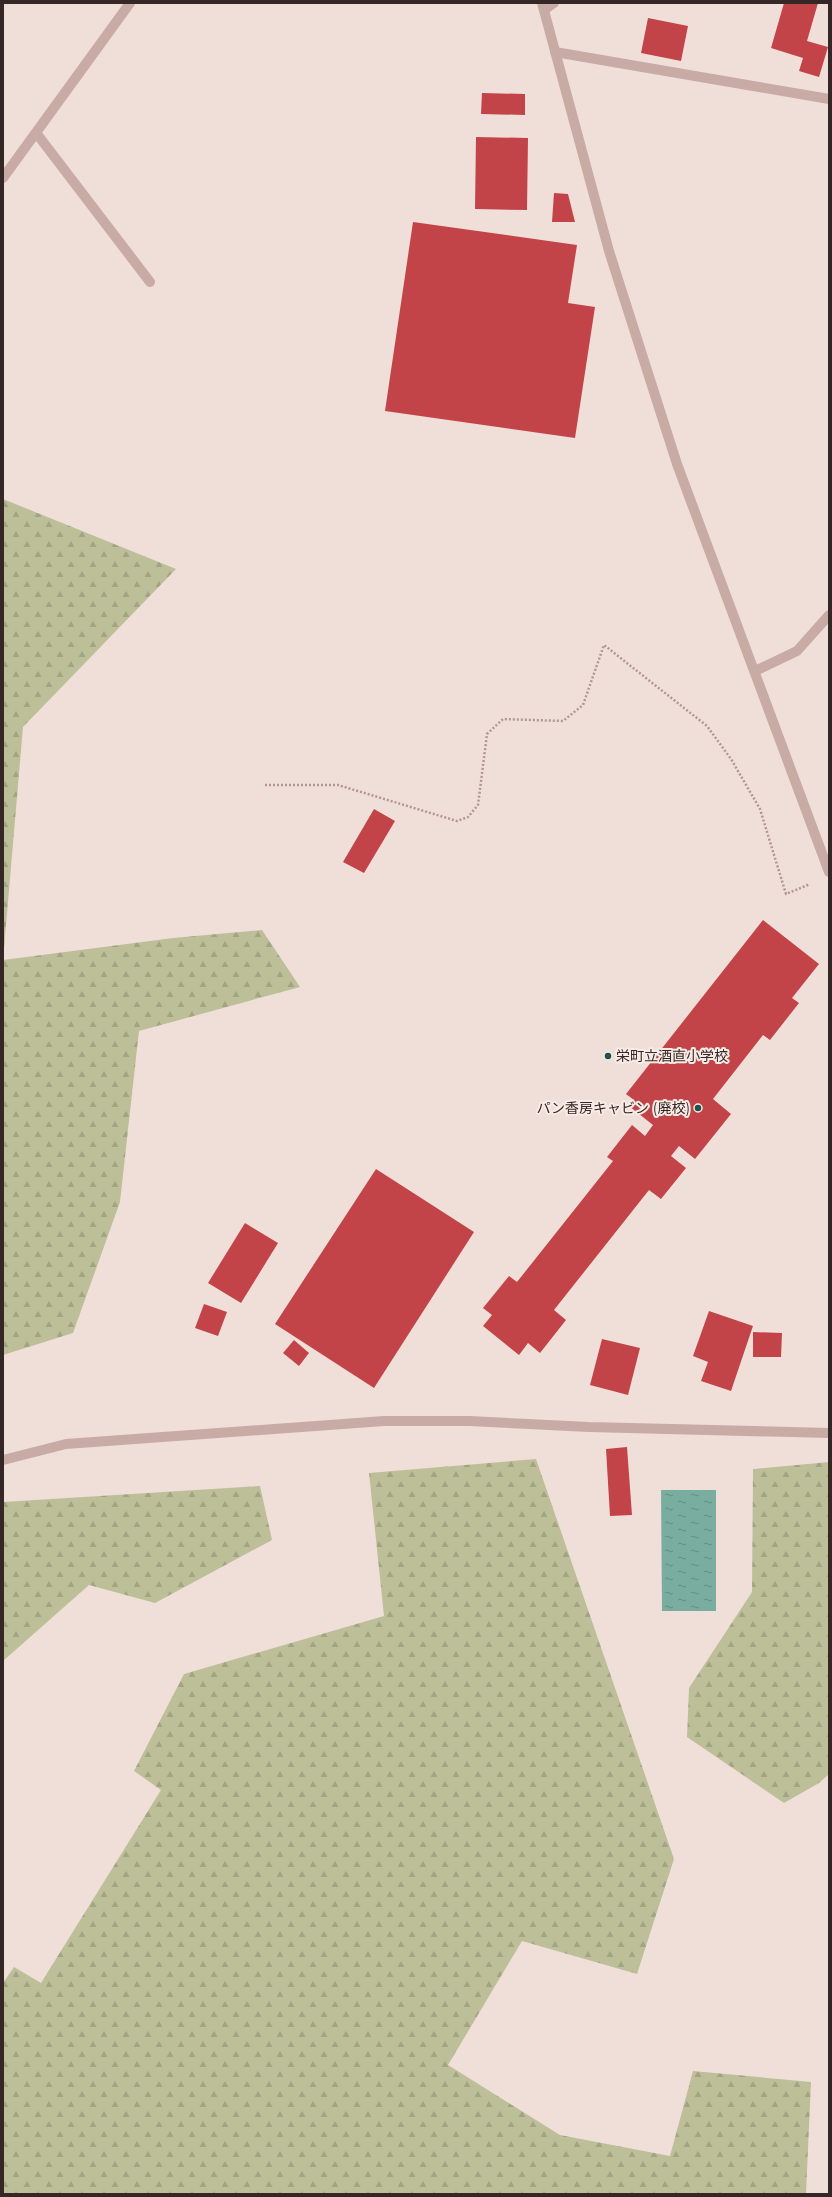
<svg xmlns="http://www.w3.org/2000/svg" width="832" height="2197" font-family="Montserrat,'Noto Sans JP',sans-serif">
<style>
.forest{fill:url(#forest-firs)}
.water{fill:url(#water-ripples)}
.building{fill:#c34448}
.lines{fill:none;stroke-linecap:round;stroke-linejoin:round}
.path{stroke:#b4958f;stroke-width:2.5;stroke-dasharray:2 2;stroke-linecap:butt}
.minor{stroke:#c8aba5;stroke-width:10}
.poi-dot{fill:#1d5449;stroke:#f8eae5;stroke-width:1.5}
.labels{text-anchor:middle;stroke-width:4;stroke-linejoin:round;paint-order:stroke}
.poi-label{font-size:14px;fill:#342726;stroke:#f8eae5;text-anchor:start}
</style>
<defs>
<pattern id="forest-firs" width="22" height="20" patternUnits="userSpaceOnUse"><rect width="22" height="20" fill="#bdbf99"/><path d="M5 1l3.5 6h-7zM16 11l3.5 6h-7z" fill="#a3a484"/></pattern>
<pattern id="water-ripples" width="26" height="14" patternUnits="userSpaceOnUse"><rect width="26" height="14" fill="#78ada0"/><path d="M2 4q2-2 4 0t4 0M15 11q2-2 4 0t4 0" fill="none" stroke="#638d82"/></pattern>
</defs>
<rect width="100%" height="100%" fill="#f0dfd9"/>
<g class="forest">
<polygon points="3,499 176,569 23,727 3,960 173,938 262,930 300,987 139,1031 120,1202 73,1333 3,1355"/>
<polygon points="536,1459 674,1859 637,1974 522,1941 448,2065 560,2135 670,2156 693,2071 811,2082 806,2194 3,2194 3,1983 14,1967 41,1983 161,1790 134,1771 184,1674 384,1616 369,1473"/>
<polygon points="829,1462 829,1774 819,1783 784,1803 687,1737 689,1688 752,1592 753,1469"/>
<polygon points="260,1486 272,1540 155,1603 89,1585 3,1661 3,1502"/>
</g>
<polygon class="water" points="661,1490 716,1490 716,1611 662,1611"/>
<g class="building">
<polygon points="784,3 818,3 807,41 828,47 819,77 799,71 803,58 771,48"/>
<polygon points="648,18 688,26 681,61 641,53"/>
<polygon points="482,93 525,94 525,115 481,114"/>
<polygon points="476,137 528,138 527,210 475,209"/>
<polygon points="554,193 568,194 575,222 552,222"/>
<polygon points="413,222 577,245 568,303 595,307 575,438 385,411"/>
<polygon points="374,809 395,821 364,873 343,862"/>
<polygon points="763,920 819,964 792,998 799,1003 770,1040 763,1035 713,1099 731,1114 695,1159 679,1146 671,1156 686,1168 661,1199 649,1190 554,1310 566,1320 540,1353 528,1343 519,1355 483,1326 492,1315 483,1308 509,1276 517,1282 613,1161 607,1157 632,1125 645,1136 653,1125 629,1106 634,1100 626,1094"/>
<polygon points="376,1169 474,1232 374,1388 275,1324"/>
<polygon points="245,1223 278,1243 241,1303 208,1283"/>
<polygon points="204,1304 227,1312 218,1336 195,1328"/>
<polygon points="709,1311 753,1326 731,1391 701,1381 708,1362 693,1356"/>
<polygon points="753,1332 782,1333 781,1357 753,1357"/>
<polygon points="602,1339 640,1348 628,1395 590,1385"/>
<polygon points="294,1340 309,1353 299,1366 283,1353"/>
<polygon points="627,1447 632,1515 610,1516 606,1449"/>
</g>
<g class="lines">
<polyline class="path" points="265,785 338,785 457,821 468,817 478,805 487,734 503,719 563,721 583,705 604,645 707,726 731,759 760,809 786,894 810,884"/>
<g class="minor">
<polyline points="542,3 609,251 677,464 829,872"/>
<polyline points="544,10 554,3"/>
<polyline points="555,52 829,99"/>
<polyline points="37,134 150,282"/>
<polyline points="3,178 130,3"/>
<polyline points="755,671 797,651 829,615"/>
<polyline points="3,1460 66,1444 384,1421 469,1421 589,1427 829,1433"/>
</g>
</g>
<g class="poi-dot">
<circle cx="608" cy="1056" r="4"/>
<circle cx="698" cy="1108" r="4"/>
</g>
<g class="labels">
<g class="poi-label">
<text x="616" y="1061">栄町立酒直小学校</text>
<text x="690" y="1113" text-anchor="end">パン香房キャビン (廃校)</text>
</g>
</g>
<rect width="832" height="2197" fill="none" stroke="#342726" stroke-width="8"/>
</svg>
